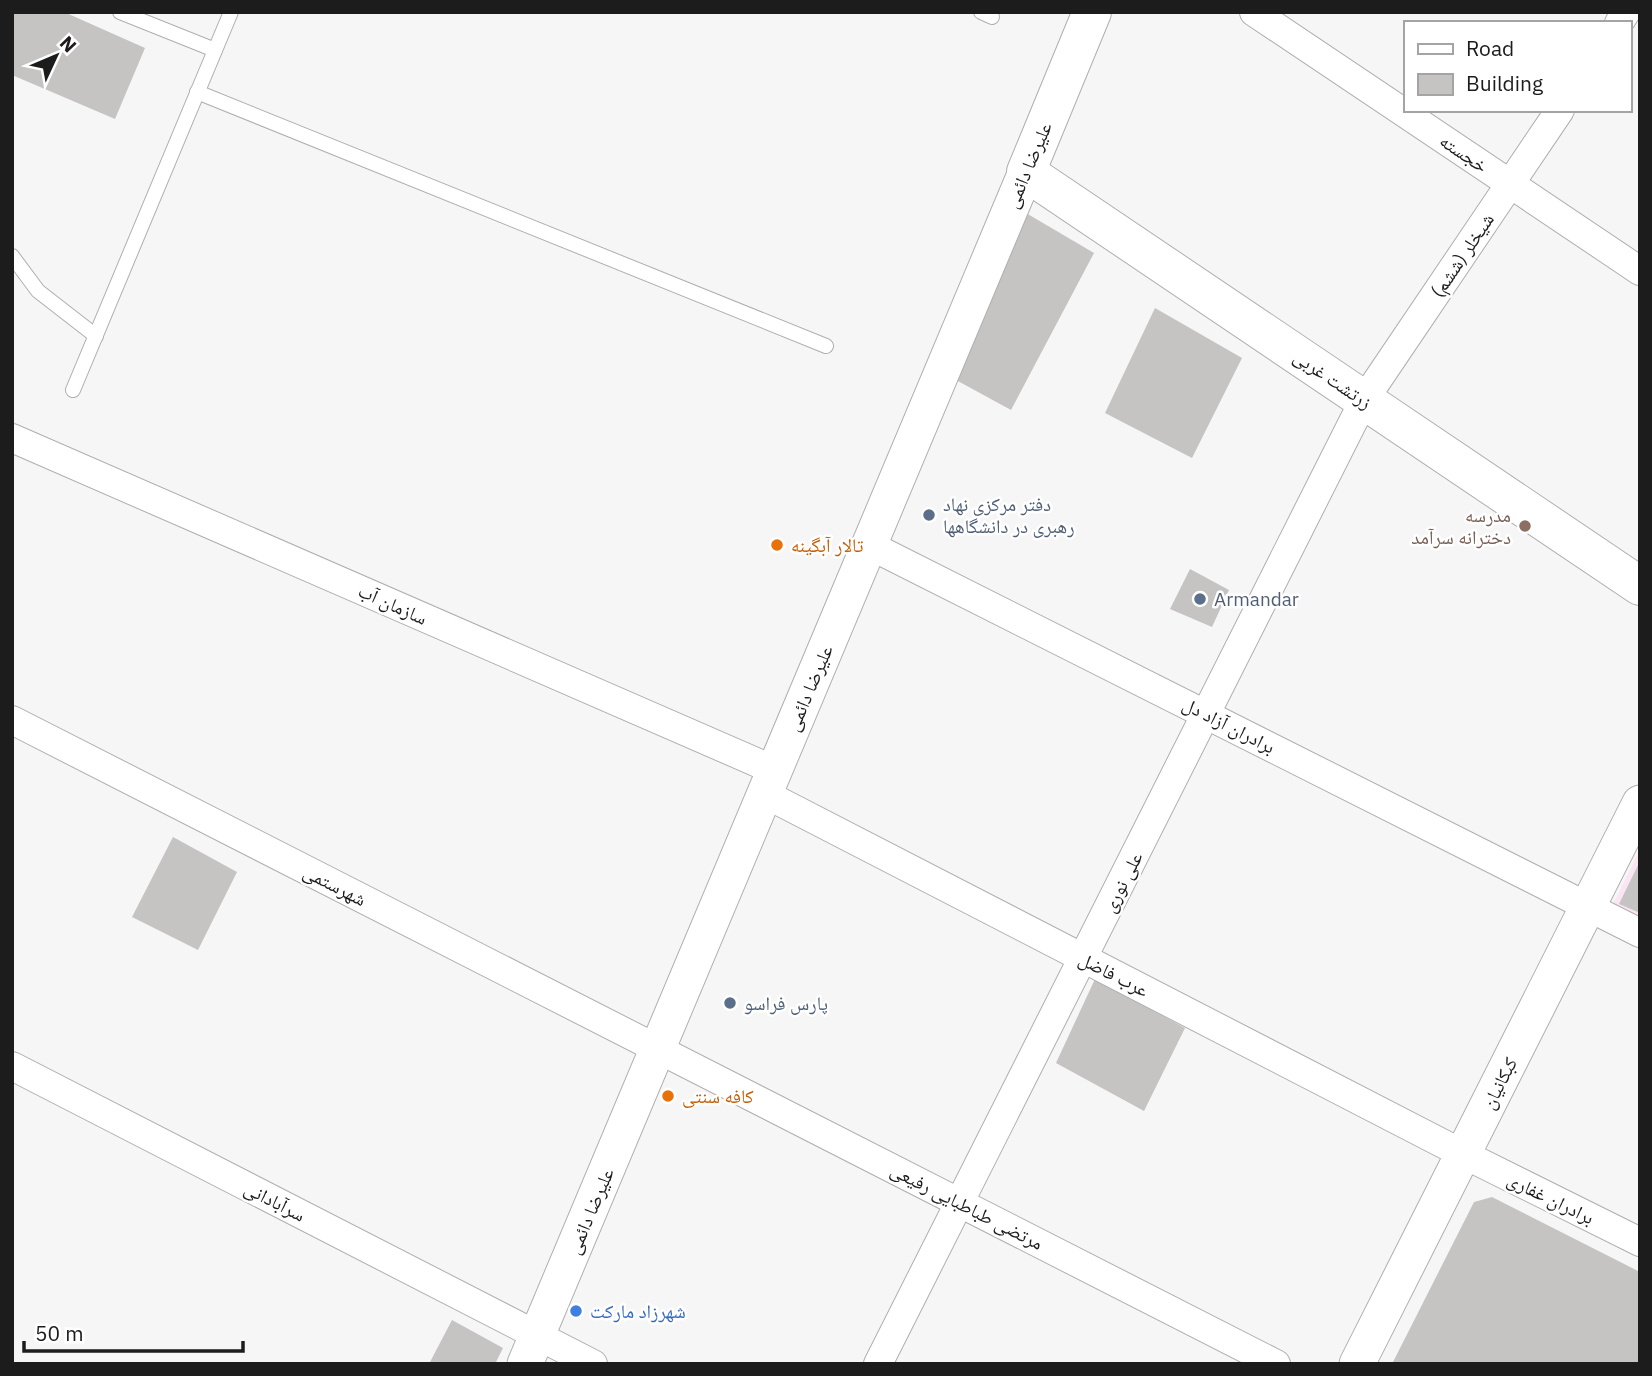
<svg xmlns="http://www.w3.org/2000/svg" width="1652" height="1376" font-family="'IBM Plex Sans','Noto Naskh Arabic',sans-serif">
<style>
.medical{fill:#fbe5f2}
.building{fill:#c5c4c3}
.lines{fill:none;stroke-linecap:round;stroke-linejoin:round}
.service-casing{stroke:#afafb0;stroke-width:16}
.minor-casing{stroke:#afafb0;stroke-width:30}
.tertiary-casing{stroke:#afafb0;stroke-width:37}
.secondary-casing{stroke:#afafb0;stroke-width:40}
.service{stroke:#fff;stroke-width:14}
.minor{stroke:#fff;stroke-width:28}
.tertiary{stroke:#fff;stroke-width:35}
.secondary{stroke:#fff;stroke-width:38}
.service-dot{fill:#5c6f8a;stroke:#fff;stroke-width:2.5}
.education-dot{fill:#8d6e63;stroke:#fff;stroke-width:2.5}
.food-dot{fill:#e8710a;stroke:#fff;stroke-width:2.5}
.shop-dot{fill:#3f7fe0;stroke:#fff;stroke-width:2.5}
.labels{text-anchor:middle;stroke-width:5;stroke-linejoin:round;paint-order:stroke}
.street-label{font-size:19px;fill:#1c1c1c;stroke:#fff}
.service-label{font-size:19px;fill:#4e5e75;stroke:#fff;text-anchor:start}
.education-label{font-size:19px;fill:#785e54;stroke:#fff;text-anchor:end}
.food-label{font-size:19px;fill:#c56008;stroke:#fff;text-anchor:start}
.shop-label{font-size:19px;fill:#366cbe;stroke:#fff;text-anchor:start}
</style>
<rect width="100%" height="100%" fill="#f6f6f7"/>
<polygon class="medical" points="1640,850 1640,917 1613,904"/>
<g class="building">
<polygon points="12,12 64,12 145,48 115,119 12,75"/>
<polygon points="1026,213 1094,253 1011,410 956,380"/>
<polygon points="1155,308 1242,358 1192,458 1105,413"/>
<polygon points="1190,569 1229,590 1212,627 1170,609"/>
<polygon points="173,837 237,872 198,950 132,917"/>
<polygon points="1640,861 1640,913 1619,904"/>
<polygon points="1095,979 1185,1028 1144,1111 1056,1063"/>
<polygon points="1492,1197 1640,1272 1640,1364 1392,1364 1474,1202"/>
<polygon points="452,1320 503,1348 495,1364 429,1364"/>
</g>
<g class="lines">
<defs>
<g id="service">
<polyline points="120,12 215,50"/>
<polyline points="981,12 992,17"/>
<polyline points="197,92 826,346"/>
<polyline points="12,256 38,291 96,336"/>
<polyline points="73,390 231,12"/>
</g>
<g id="minor">
<polyline points="1254,12 1640,271"/>
<polyline points="1619,23 1626,12"/>
<polyline points="12,438 774,770"/>
<polyline points="869,545 1640,933"/>
<polyline points="12,720 1276,1364"/>
<polyline points="765,794 1463,1154 1640,1242"/>
<polyline points="12,1066 593,1364"/>
<polyline points="878,1364 1364,400 1560,110"/>
</g>
<g id="tertiary">
<polyline points="525,1364 1026,172"/>
<polyline points="1357,1364 1640,803"/>
</g>
<polyline id="secondary" points="1092,12 1026,172 1640,586"/>
</defs>
<use href="#service" class="service-casing"/>
<use href="#minor" class="minor-casing"/>
<use href="#tertiary" class="tertiary-casing"/>
<use href="#secondary" class="secondary-casing"/>
<use href="#service" class="service"/>
<use href="#minor" class="minor"/>
<use href="#tertiary" class="tertiary"/>
<use href="#secondary" class="secondary"/>
</g>
<g class="service-dot">
<circle cx="929" cy="515" r="7"/>
<circle cx="1200" cy="599" r="7"/>
<circle cx="730" cy="1003" r="7"/>
</g>
<circle class="education-dot" cx="1525" cy="526" r="7"/>
<g class="food-dot">
<circle cx="777" cy="545" r="7"/>
<circle cx="668" cy="1096" r="7"/>
</g>
<circle class="shop-dot" cx="576" cy="1311" r="7"/>
<g class="labels">
<g class="street-label">
<text transform="translate(1464 153) rotate(34)" y="7">خجسته</text>
<text transform="translate(1028 165) rotate(-67)" y="7">علیرضا دائمی</text>
<text transform="translate(1462 255) rotate(-56)" y="7">شیخلر (ششم)</text>
<text transform="translate(1333 379) rotate(34)" y="7">زرتشت غربی</text>
<text transform="translate(393 604) rotate(24)" y="7">سازمان آب</text>
<text transform="translate(809 688) rotate(-67)" y="7">علیرضا دائمی</text>
<text transform="translate(1229 725) rotate(27)" y="7">برادران آزاد دل</text>
<text transform="translate(1122 882) rotate(-63)" y="7">علی نوری</text>
<text transform="translate(335 885) rotate(27)" y="7">شهرستمی</text>
<text transform="translate(1114 974) rotate(27)" y="7">عرب فاضل</text>
<text transform="translate(1499 1083) rotate(-63)" y="7">کبکانیان</text>
<text transform="translate(1551 1198) rotate(26)" y="7">برادران غفاری</text>
<text transform="translate(275 1201) rotate(27)" y="7">سرآبادانی</text>
<text transform="translate(967 1206) rotate(27)" y="7">مرتضی طباطبایی رفیعی</text>
<text transform="translate(590 1211) rotate(-67)" y="7">علیرضا دائمی</text>
</g>
<g class="service-label">
<text x="943" y="511">دفتر مرکزی نهاد<tspan x="943" dy="22">رهبری در دانشگاهها</tspan></text>
<text x="1214" y="606">Armandar</text>
<text x="744" y="1010">پارس فراسو</text>
</g>
<g class="education-label">
<text x="1511" y="522">مدرسه<tspan x="1511" dy="22">دخترانه سرآمد</tspan></text>
</g>
<g class="food-label">
<text x="791" y="552">تالار آبگینه</text>
<text x="682" y="1103">کافه سنتی</text>
</g>
<g class="shop-label">
<text x="590" y="1318">شهرزاد مارکت</text>
</g>
</g>
<rect width="1652" height="1376" fill="none" stroke="#1c1c1c" stroke-width="28"/>
<rect x="1404" y="21" width="228" height="91" fill="#ffffff" stroke="#a4a4a4" stroke-width="2"/>
<rect x="1418" y="44" width="35" height="10" fill="#ffffff" stroke="#a4a4a4" stroke-width="2"/>
<text x="1466" y="56" font-size="21" fill="#1c1c1c">Road</text>
<rect x="1418" y="74" width="35" height="21" fill="#c5c4c3" stroke="#a4a4a4" stroke-width="2"/>
<text x="1466" y="91" font-size="21" fill="#1c1c1c">Building</text>
<g transform="translate(56 56) rotate(46)" stroke="#ffffff" stroke-width="5" paint-order="stroke">
<path d="M0-5L12 26L0 18L-12 26Z" fill="#1c1c1c"/>
<text y="-10" font-size="19" font-weight="bold" text-anchor="middle" fill="#1c1c1c">N</text>
</g>
<path d="M24 1341v10h219v-10" fill="none" stroke="#1c1c1c" stroke-width="3.5"/>
<text x="35" y="1341" font-size="21" fill="#1c1c1c" stroke="#ffffff" stroke-width="5" paint-order="stroke">50 m</text>
</svg>
